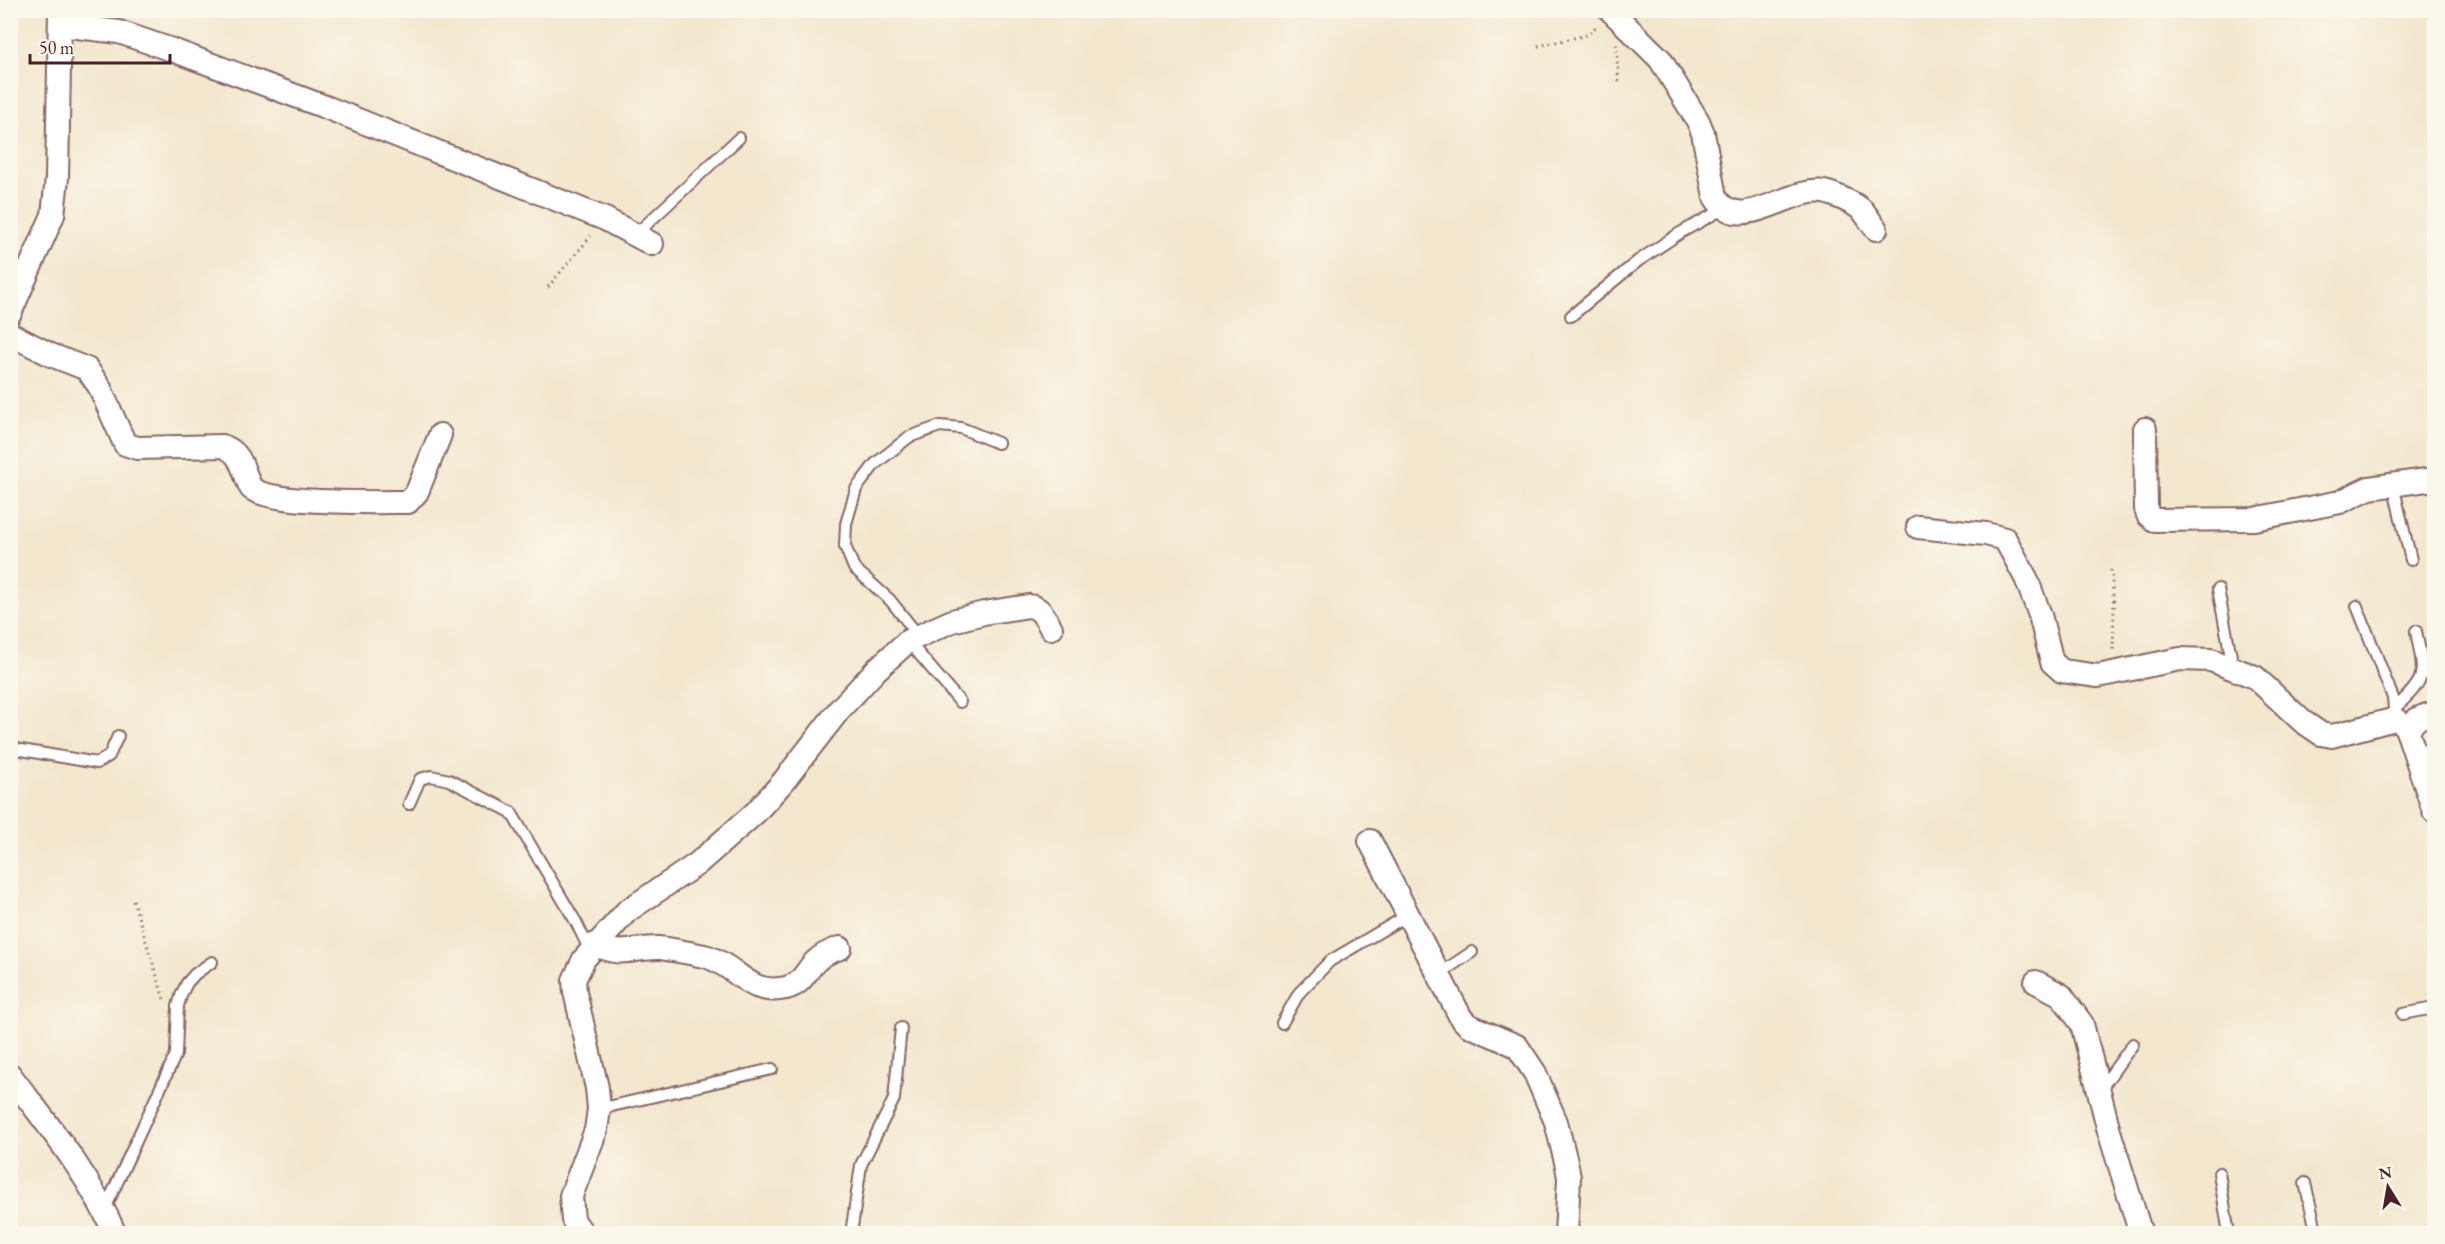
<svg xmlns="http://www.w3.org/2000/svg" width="2445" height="1244" font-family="'EB Garamond',serif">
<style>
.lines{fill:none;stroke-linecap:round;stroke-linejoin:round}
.service-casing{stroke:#856564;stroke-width:14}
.minor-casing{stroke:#856564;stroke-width:26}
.path{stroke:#856564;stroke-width:3;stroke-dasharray:1.5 4.5;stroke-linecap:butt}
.service{stroke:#fff;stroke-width:10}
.minor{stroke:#fff;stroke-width:22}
</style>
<rect width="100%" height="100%" fill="#fbf7ec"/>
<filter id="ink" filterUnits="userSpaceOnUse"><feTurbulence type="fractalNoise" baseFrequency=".0167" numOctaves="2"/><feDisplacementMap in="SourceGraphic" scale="12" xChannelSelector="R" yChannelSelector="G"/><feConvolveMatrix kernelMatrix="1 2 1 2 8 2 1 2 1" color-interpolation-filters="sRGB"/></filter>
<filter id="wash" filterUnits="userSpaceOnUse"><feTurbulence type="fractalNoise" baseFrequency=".008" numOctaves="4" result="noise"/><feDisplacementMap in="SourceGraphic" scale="24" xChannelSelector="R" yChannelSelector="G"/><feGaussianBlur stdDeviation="1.35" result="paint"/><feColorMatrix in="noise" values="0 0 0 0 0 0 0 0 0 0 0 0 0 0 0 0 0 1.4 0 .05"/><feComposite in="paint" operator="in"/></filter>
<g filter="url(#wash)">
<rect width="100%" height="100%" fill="#f3e7ce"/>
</g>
<g filter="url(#ink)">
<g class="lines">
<defs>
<g id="service">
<polyline points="635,235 739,138"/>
<polyline points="1571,316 1638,261 1680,233 1725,208"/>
<polyline points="2393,485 2411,560"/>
<polyline points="2218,589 2233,667"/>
<polyline points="2357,606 2393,698 2395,719"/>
<polyline points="918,635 890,600 854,568 845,546 846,524 856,489 875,464 909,437 940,426 961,428 998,443"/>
<polyline points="908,641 960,702"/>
<path d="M2395,708C2429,677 2424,674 2416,631"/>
<polyline points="10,748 97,763 109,756 118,736"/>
<polyline points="409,804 420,779 431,776 449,780 511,812 576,922 590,951"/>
<polyline points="1439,974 1472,952"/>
<polyline points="2403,1014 2434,1008"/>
<polyline points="1282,1023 1299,993 1330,961 1408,915"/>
<polyline points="2100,1090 2133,1044"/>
<polyline points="599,1109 772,1069"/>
<polyline points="2219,1173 2229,1234"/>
<polyline points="2305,1183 2317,1234"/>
<polyline points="105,1209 176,1054 178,1006 182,993 187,983 195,974 212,962"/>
<polyline points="851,1234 861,1165 894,1099 901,1028"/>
</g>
<g id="minor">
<path d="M1610,10L1660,59L1698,121L1703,133L1715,197C1739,237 1789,186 1824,192C1834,194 1854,203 1862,210C1867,215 1871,223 1876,229"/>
<polyline points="60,25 119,32 172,50 328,108 605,219 652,244"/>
<polyline points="10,313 53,215 57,178 60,11"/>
<path d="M10,334L51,355L87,369L99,386L125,444L137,448L222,446C243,453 242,470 251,488C271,505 378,502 408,502L417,492L440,435"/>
<polyline points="2145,429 2146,509 2148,515 2154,520 2254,519 2340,502 2369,488 2434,479"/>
<polyline points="1918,527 1986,534 2005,539 2026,578 2040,615 2052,662 2062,671 2098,676 2180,659 2211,660 2255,677 2302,721 2321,734 2332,736 2395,719 2404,724 2408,733"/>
<path d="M2434,713C2420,717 2413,718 2408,733L2434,811"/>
<polyline points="1370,841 1461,1018 1468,1025 1517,1046 1535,1073 1556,1122 1567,1166 1569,1178 1566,1234"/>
<path d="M595,944C620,958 632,948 658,948C665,948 700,955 708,957C740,968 748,996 786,988C803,984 805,971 816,961C823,954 831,951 840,948"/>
<polyline points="2036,982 2061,995 2082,1024 2109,1131 2141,1234"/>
<path d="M10,1075C48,1125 90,1176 115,1234"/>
<path d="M583,1234L573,1220L571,1196L596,1130L599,1109L597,1088L575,992L574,980L584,959L627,911L697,864L755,813L783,782L839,710L877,669L908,641L952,621L984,613L1029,606C1041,607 1045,618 1051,628"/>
</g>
</defs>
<use href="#service" class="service-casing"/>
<use href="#minor" class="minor-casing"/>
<g class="path">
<polyline points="1616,44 1619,84"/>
<polyline points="1538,46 1587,35 1597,26"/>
<polyline points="548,287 591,236"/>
<polyline points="2111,570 2114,606 2113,652"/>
<polyline points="133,900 164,999"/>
</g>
<use href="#service" class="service"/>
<use href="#minor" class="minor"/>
</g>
</g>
<rect width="2445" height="1244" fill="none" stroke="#fbf7ec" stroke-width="36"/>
<g transform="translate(2388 1187) rotate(349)" stroke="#fbf7ec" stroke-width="4.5" paint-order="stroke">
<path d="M0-4.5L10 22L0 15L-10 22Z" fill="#4a1f2b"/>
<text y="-9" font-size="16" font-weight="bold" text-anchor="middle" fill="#4a1f2b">N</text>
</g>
<path d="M30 54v9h140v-9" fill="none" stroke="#4a1f2b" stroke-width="3"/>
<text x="39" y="54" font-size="18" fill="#4a1f2b" stroke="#fbf7ec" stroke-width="4.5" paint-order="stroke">50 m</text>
</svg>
